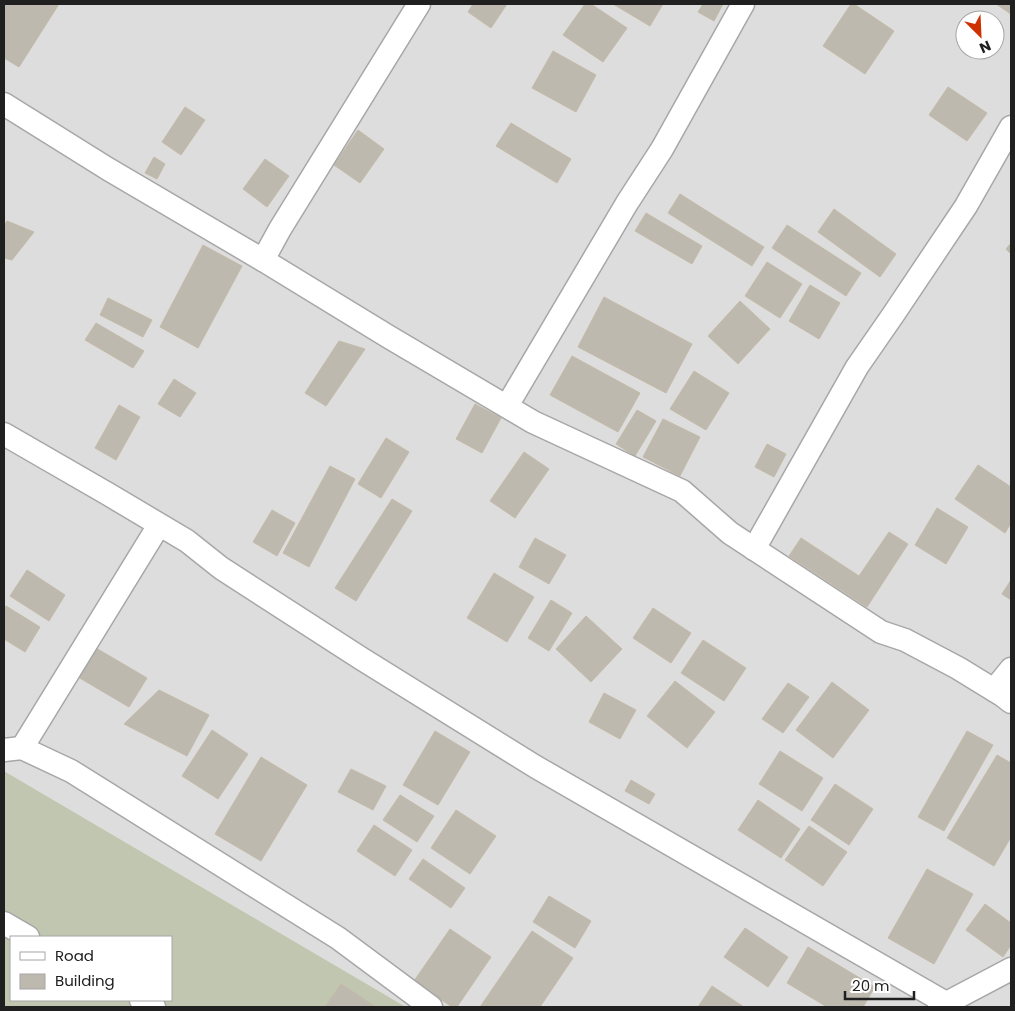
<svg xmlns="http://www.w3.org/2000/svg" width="1015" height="1011" font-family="Poppins,sans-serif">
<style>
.residential{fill:#dedddd;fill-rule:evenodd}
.construction{fill:#c1c6b0;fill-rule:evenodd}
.building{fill:#beb9ae;stroke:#c4baa7}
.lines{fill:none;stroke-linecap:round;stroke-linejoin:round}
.street-casing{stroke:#a7a7a7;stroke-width:25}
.street{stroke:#fff;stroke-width:22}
</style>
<rect width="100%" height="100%" fill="#f1f0e5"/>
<path class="residential" d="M4,4H1011V1007H406L4,771ZM965,20H995V50H965Z"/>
<path class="construction" d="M4,771L406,1007H4ZM11,937H171V1000H11Z"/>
<g class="building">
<polygon points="4,4 59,4 19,67 4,58"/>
<polygon points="473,4 507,4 491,28 468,12"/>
<polygon points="585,4 591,4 627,28 603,62 563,35"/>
<polygon points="613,4 663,4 650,26"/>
<polygon points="703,4 723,4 714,21 698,12"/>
<polygon points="851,4 854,4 894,31 865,74 823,46"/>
<polygon points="996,4 1011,4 1011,14"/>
<polygon points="553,51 596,75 576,112 532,88"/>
<polygon points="948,87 987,113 967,141 929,115"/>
<polygon points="185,107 205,120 181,155 162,142"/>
<polygon points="511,123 571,159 557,183 496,146"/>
<polygon points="358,130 384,149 360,183 334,165"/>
<polygon points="154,157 165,164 157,179 145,173"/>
<polygon points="265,159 289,176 267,207 243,189"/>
<polygon points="680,194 764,247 752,266 668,213"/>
<polygon points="834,209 896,254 880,277 818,232"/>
<polygon points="646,213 702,246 692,264 635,231"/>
<polygon points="7,221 34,232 12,260 4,258 4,226"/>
<polygon points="787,225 861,273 846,296 772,248"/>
<polygon points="1011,243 1011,254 1006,249"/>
<polygon points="203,245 242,266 198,348 160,327"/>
<polygon points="767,262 802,284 780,318 745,296"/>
<polygon points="810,285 840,303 819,339 789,321"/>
<polygon points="604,297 692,344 666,393 578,347"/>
<polygon points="108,298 152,320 143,337 100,315"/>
<polygon points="740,301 770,329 738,364 708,336"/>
<polygon points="96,323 144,351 133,368 85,340"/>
<polygon points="339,341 365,349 326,406 305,393"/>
<polygon points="572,356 640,393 618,432 550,395"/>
<polygon points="694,371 729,393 706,430 670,409"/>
<polygon points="174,379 196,393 180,417 158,404"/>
<polygon points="475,404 501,418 482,453 456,439"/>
<polygon points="119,405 140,417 116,460 95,448"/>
<polygon points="637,410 656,421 635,456 616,444"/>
<polygon points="663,419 700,437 680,476 643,457"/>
<polygon points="386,438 409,452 381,498 358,484"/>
<polygon points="767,444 786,454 774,477 755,467"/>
<polygon points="524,452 549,469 515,518 490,501"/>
<polygon points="978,465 1011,487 1011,523 1005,533 955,499"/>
<polygon points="330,466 355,479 309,567 283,553"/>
<polygon points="392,499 412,511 356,601 335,588"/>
<polygon points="937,508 968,527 946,564 915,545"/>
<polygon points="272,510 295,523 277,556 253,542"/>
<polygon points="889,532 908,544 867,607 789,556 801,538 859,576"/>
<polygon points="535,538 566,555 549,584 519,567"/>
<polygon points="27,570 65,595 49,621 10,596"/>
<polygon points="494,573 534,597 507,642 467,618"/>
<polygon points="1011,580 1011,600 1002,594"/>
<polygon points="551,600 572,613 549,651 528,638"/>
<polygon points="6,606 40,627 25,652 4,639 4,609"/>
<polygon points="653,608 691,633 671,663 633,638"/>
<polygon points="586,616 622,649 591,682 556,649"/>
<polygon points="703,640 746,668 724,701 681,673"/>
<polygon points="96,648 147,678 129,707 78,677"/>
<polygon points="675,681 715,712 687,748 647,716"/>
<polygon points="832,682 869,710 833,758 796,730"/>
<polygon points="788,683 809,697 783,733 762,719"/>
<polygon points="159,690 209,715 187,756 124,724"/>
<polygon points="604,693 636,710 620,739 589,722"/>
<polygon points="212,730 248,754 218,799 182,776"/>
<polygon points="435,731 470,752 438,805 403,785"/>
<polygon points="967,731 993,745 944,831 918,817"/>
<polygon points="780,751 823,778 802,811 759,784"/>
<polygon points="997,755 1011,763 1011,837 994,866 947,838"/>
<polygon points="261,757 307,785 261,861 215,834"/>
<polygon points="351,769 386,786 373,810 338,792"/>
<polygon points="631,780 655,794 649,804 625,791"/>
<polygon points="835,784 873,809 849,845 811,820"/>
<polygon points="400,795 434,816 417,842 383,820"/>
<polygon points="758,800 800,829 781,858 738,830"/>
<polygon points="456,810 496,836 470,874 431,848"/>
<polygon points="374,825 412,850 395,876 357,851"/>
<polygon points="809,826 847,852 823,886 785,860"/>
<polygon points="423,859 465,888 451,908 409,879"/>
<polygon points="927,869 973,894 934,964 888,938"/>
<polygon points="549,896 591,921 575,948 533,922"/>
<polygon points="985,904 1011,923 1011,945 1003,957 966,930"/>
<polygon points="745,928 788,957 768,987 724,957"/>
<polygon points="450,929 491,957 457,1007 452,1007 414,981"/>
<polygon points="532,931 573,958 540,1007 480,1007"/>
<polygon points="808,947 875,987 863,1007 827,1007 787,983"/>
<polygon points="341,984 376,1007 325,1007"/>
<polygon points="712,986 744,1007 698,1007"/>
</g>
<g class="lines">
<defs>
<g id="street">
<polyline points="4,104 108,169 263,260 389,337 533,422 682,491 730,533 881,632 905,640 958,668 1002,695 1011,702"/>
<polyline points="263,260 280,229 419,4"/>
<polyline points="507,406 627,203 662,149 743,4"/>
<polyline points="4,434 108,494 187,541 221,568 362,659 536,767 946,1003"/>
<polyline points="754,549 857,367 893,315 966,206 1011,127"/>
<polyline points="994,690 1011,669"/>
<polyline points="22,748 159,525"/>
<polyline points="4,750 22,748 71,771 338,938 431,1007"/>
<polyline points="4,923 28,937"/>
<polyline points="141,1000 154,1007"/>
<polyline points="939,1007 1011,969"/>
</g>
</defs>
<use href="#street" class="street-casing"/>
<use href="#street" class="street"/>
</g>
<rect width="1015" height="1011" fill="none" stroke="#202020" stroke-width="10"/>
<rect x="10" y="936" width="162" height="65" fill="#ffffff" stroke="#a6a6a6"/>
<rect x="20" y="952" width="25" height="8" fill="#ffffff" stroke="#a6a6a6"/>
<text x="55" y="961" font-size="15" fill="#202020">Road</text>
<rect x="20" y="974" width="25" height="15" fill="#beb9ae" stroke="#a6a6a6"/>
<text x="55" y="986" font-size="15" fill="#202020">Building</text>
<g transform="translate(980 35) rotate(156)"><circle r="24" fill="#ffffff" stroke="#a6a6a6"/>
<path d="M0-4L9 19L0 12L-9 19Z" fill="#cf3000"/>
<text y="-8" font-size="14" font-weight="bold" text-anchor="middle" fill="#202020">N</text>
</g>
<path d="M845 991v8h69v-8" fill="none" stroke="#202020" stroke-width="2.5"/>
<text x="852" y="991" font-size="15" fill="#202020" stroke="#ffffff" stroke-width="4" paint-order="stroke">20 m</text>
</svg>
